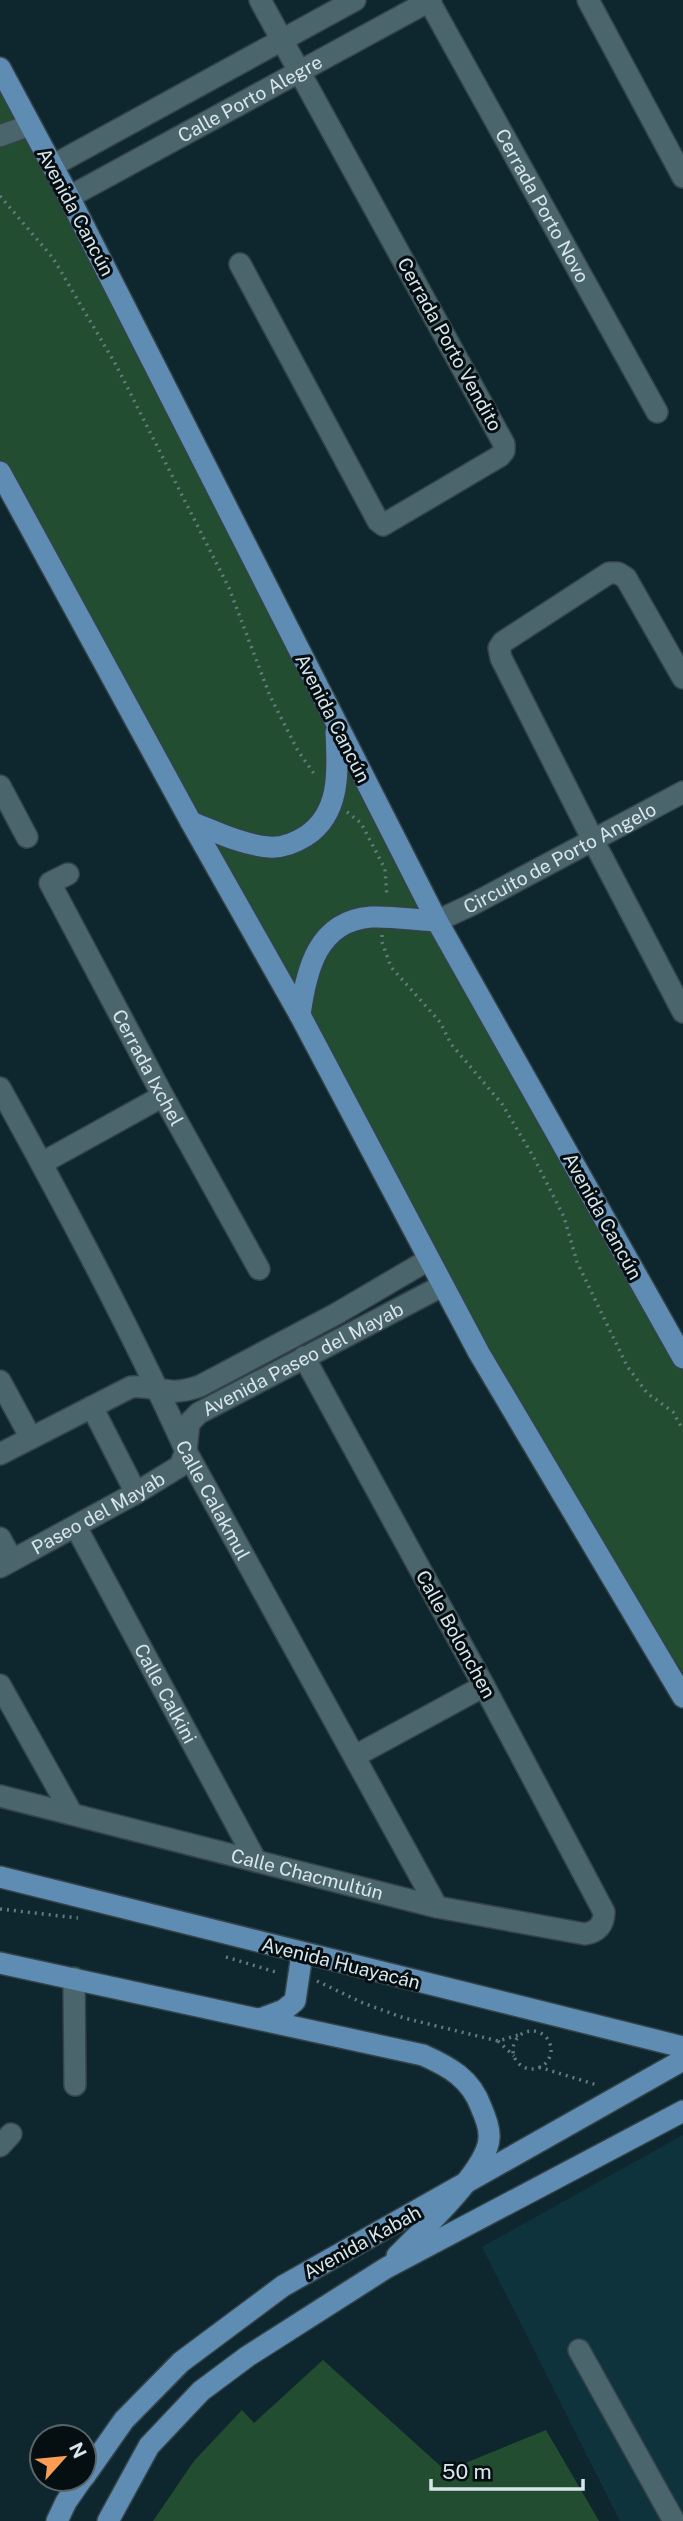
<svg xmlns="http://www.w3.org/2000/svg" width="683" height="2521" font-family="'Public Sans',sans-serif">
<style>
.built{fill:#0f333d}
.green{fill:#224d31}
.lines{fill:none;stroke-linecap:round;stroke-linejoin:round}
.minor-casing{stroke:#344349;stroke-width:24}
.major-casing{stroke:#344349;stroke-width:24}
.path{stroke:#65797f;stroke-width:3.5;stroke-dasharray:2 5;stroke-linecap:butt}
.minor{stroke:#4b656c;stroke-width:21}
.major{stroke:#5f8cb2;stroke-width:21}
.labels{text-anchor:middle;stroke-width:6;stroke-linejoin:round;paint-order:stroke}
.street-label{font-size:19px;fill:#d8e6eb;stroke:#050e11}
</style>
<rect width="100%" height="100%" fill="#0e272e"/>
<polygon class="built" points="683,2135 683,2521 620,2521 482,2247"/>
<g class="green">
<polygon points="0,79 459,959 683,1362 683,1673 479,1353 0,472"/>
<polygon points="323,2360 446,2471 546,2430 599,2521 153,2521 194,2461 242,2410 254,2423"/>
</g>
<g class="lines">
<defs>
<g id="minor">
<polyline points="588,0 683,177"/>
<path id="s1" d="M429,1L657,412"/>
<polyline points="0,136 30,125"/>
<polyline points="52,166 355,0"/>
<path id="s2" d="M69,197L431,0"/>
<polyline points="240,264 378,521 383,525 500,456 504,451 504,444 260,0"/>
<polyline points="683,678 626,578 618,573 609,573 503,642 499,648 501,658 593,840 683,1012"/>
<polyline points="0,786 27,837"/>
<path id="s3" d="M68,874L50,883L163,1096L259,1269"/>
<path id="s4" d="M437,921L473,904L683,792"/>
<path id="s5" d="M0,1088C66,1207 130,1327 186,1451L437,1907"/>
<polyline points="42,1163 163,1096"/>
<polyline points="0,1381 31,1438"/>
<polyline points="92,1407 136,1493"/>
<path d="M0,1454L131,1387C161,1385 166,1398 200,1386L336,1314L428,1260"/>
<path id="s6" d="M76,1527L256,1861"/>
<polyline points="0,1538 12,1560"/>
<path id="s7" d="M0,1567L136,1493L180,1466L186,1451L189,1423L199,1413L442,1286"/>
<polyline points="0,1685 71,1812"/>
<polyline points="355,1756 484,1686"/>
<path id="s8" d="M0,1796L437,1907L585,1934C597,1932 604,1925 604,1912L484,1686L304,1357"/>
<polyline points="74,1978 75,2085"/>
<polyline points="0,2146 11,2134"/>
<polyline points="579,2350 674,2521"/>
</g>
<g id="major">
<polyline points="0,68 69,197 437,921 683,1358"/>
<polyline points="0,472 191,822 300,1015 479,1353 683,1697"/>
<path d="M191,822C216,832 243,845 269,847C282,848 295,843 306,836C341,813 338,770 336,732"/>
<path d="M300,1015C306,971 317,921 371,917C392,916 415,920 437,921"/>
<polyline points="0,1877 683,2047"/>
<path d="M0,1963L423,2055C450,2067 471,2079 481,2107C485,2116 490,2128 489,2138C488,2170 420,2232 397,2256"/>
<polyline points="260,2019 284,2010 295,2001 302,1954"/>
<polyline points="84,2477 124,2420 181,2362 283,2286 683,2060"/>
<polyline points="57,2521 66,2502 82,2479"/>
<polyline points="108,2521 149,2446 201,2391 248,2356 386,2268 683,2111"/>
</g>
</defs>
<use href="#minor" class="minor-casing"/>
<use href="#major" class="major-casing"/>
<g class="path">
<polyline points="0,196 53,258 116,365 229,588 270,696 298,751 315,775"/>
<polyline points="347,812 361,823 385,869 387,897"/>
<polyline points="382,935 382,942 391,967 440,1022 451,1044 502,1104 533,1156 564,1217 577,1262 627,1366 647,1393 673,1412 683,1430"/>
<polyline points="0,1909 78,1918"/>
<polyline points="226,1957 279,1973"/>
<polyline points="317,1981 363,2003 404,2018 498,2041 522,2034"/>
<circle cx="532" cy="2050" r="19"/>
<polyline points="498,2041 514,2056"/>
<polyline points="539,2067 597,2085"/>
</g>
<use href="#minor" class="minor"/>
<use href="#major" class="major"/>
</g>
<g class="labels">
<g class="street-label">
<text dy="7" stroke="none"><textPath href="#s2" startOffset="206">Calle Porto Alegre</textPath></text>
<text dy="7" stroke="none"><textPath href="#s1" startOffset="234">Cerrada Porto Novo</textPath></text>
<text transform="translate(76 212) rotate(62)" y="7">Avenida Cancún</text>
<text transform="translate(450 344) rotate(61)" y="7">Cerrada Porto Vendito</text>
<text transform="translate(333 718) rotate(63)" y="7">Avenida Cancún</text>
<text dy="7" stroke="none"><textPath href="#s4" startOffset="138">Circuito de Porto Angelo</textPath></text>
<text dy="7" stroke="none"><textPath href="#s3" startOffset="229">Cerrada Ixchel</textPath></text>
<text transform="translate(603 1216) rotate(61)" y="7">Avenida Cancún</text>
<text dy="7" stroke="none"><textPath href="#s7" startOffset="382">Avenida Paseo del Mayab</textPath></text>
<text dy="7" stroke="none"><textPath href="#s5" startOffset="464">Calle Calakmul</textPath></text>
<text dy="7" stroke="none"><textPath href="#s7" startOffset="112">Paseo del Mayab</textPath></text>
<text transform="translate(456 1634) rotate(61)" y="7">Calle Bolonchen</text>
<text dy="7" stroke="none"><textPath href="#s6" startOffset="189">Calle Calkini</textPath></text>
<text dy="7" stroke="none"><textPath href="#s8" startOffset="317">Calle Chacmultún</textPath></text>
<text transform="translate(341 1963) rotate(14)" y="7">Avenida Huayacán</text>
<text transform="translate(362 2242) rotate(-29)" y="7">Avenida Kabah</text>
</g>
</g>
<g transform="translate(63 2458) rotate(63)"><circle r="33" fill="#050e11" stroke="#596468" stroke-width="2"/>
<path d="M0-5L12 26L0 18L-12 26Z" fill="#fc9d54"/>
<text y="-10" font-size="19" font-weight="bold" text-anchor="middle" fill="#d8e6eb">N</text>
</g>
<path d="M431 2479v10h152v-10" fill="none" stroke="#d8e6eb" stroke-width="3.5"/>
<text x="442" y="2479" font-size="21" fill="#d8e6eb" stroke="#050e11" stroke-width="5" paint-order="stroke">50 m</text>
</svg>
